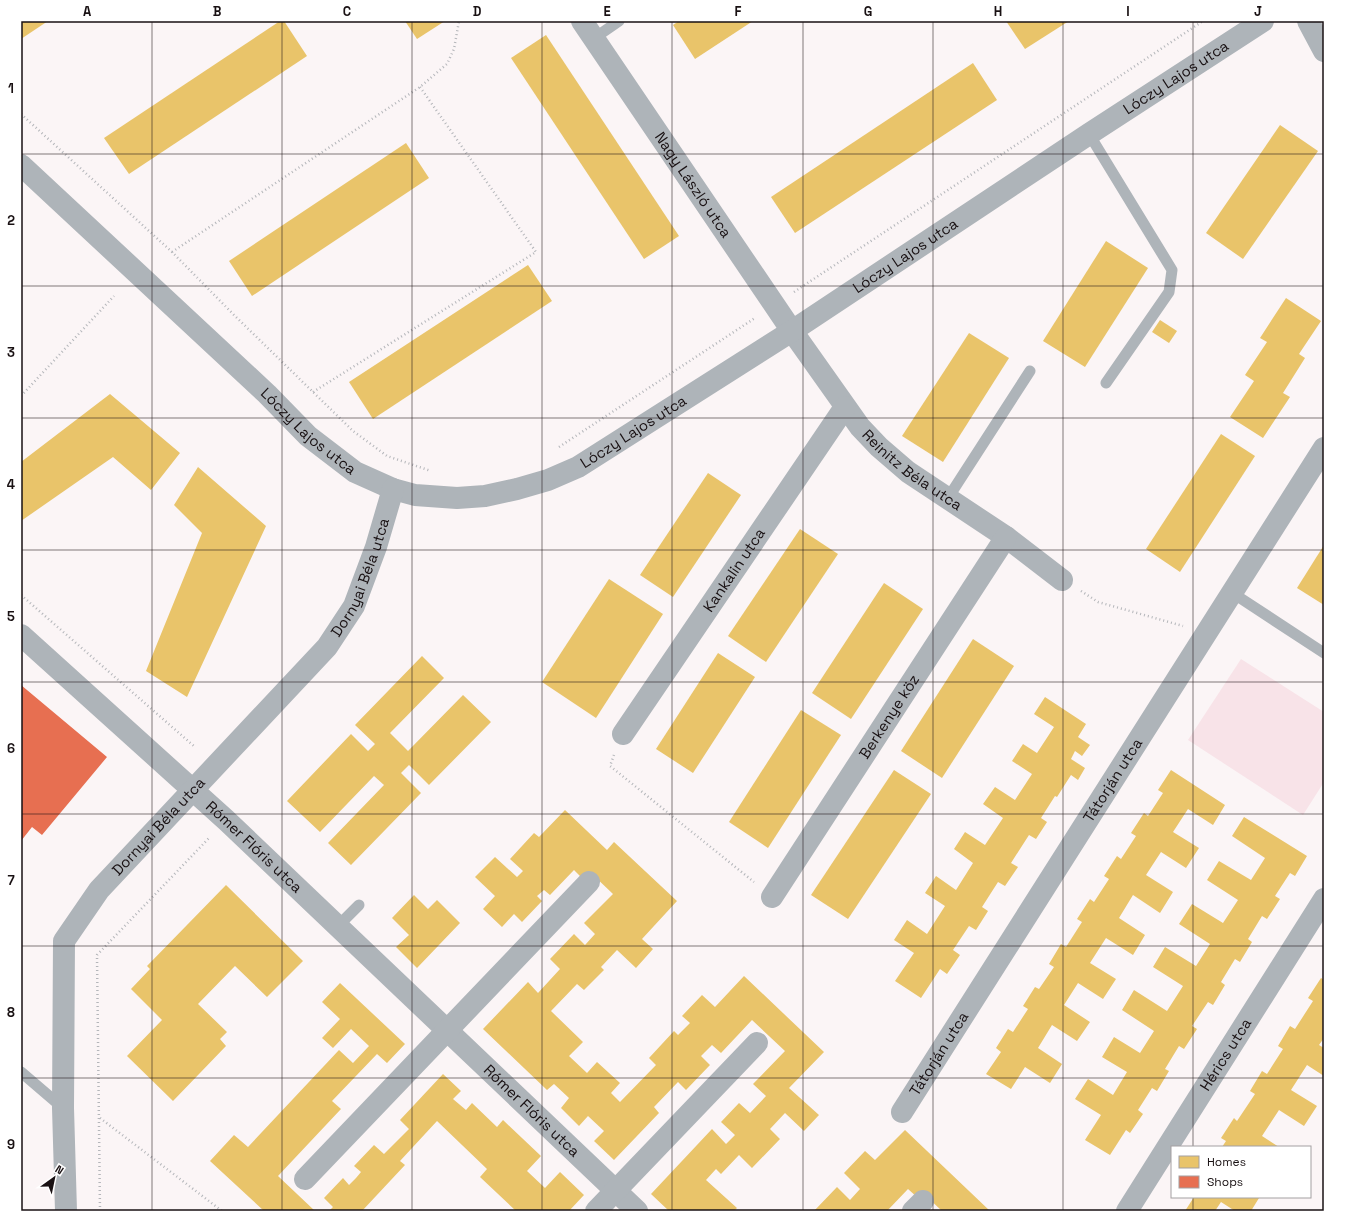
<svg xmlns="http://www.w3.org/2000/svg" width="1345" height="1232" font-family="'Space Grotesk',sans-serif">
<style>
.green{fill:#f8e3e8}
.homes{fill:#e9c46a}
.shops{fill:#e76f51}
.lines{fill:none;stroke-linecap:round;stroke-linejoin:round}
.path{stroke:#b4b6ba;stroke-width:2.5;stroke-dasharray:1 3;stroke-linecap:butt}
.lane{stroke:#aeb4b9;stroke-width:11}
.street{stroke:#aeb4b9;stroke-width:22}
.grid{fill:none;stroke:#191113;stroke-width:1;stroke-opacity:0.55}
.labels{text-anchor:middle;stroke-width:4;stroke-linejoin:round;paint-order:stroke}
.street-label{font-size:15px;fill:#191113;stroke:#fff}
.neatline{fill:none;stroke:#191113;stroke-width:1.5}
.grid-label{font-size:13px;text-anchor:middle;font-weight:bold;fill:#191113}
</style>
<rect width="100%" height="100%" fill="#fbf5f6"/>
<polygon class="green" points="1241,659 1324,712 1324,782 1303,815 1188,740"/>
<g class="homes">
<polygon points="21,21 48,21 21,39"/>
<polygon points="280,21 284,21 307,56 129,174 104,138"/>
<polygon points="405,21 445,21 417,39"/>
<polygon points="679,21 753,21 695,59 673,25"/>
<polygon points="1006,21 1069,21 1025,49"/>
<polygon points="546,35 679,236 644,259 511,58"/>
<polygon points="973,63 997,100 795,233 771,197"/>
<polygon points="1280,125 1318,151 1243,259 1206,233"/>
<polygon points="406,143 429,178 252,296 229,261"/>
<polygon points="1106,241 1148,268 1085,367 1043,341"/>
<polygon points="528,265 552,301 373,419 349,382"/>
<polygon points="1286,298 1321,321 1299,354 1305,358 1283,393 1290,397 1263,438 1230,417 1254,381 1245,375 1267,342 1260,338"/>
<polygon points="1160,320 1177,331 1169,343 1152,332"/>
<polygon points="969,333 1009,358 943,462 902,436"/>
<polygon points="110,394 180,453 151,490 113,457 21,521 21,462"/>
<polygon points="1221,434 1255,456 1180,572 1146,549"/>
<polygon points="198,467 266,526 187,697 146,671 202,533 174,505"/>
<polygon points="708,473 741,495 673,597 640,575"/>
<polygon points="800,529 838,554 766,662 728,636"/>
<polygon points="1324,545 1324,605 1297,588"/>
<polygon points="609,579 663,614 596,718 542,682"/>
<polygon points="884,583 923,609 851,719 812,693"/>
<polygon points="973,639 1014,666 942,778 901,751"/>
<polygon points="718,653 755,677 693,773 656,749"/>
<polygon points="422,656 444,678 390,733 408,751 463,695 491,722 429,785 409,765 401,773 421,793 351,865 328,843 384,785 374,776 320,832 287,801 351,734 368,751 375,744 355,725"/>
<polygon points="1045,697 1086,724 1078,737 1090,745 1082,756 1075,751 1071,759 1085,768 1078,780 1071,775 1057,797 1055,796 1041,818 1047,822 1036,839 1029,835 1011,863 1018,867 1005,886 998,882 982,907 988,911 976,930 969,926 953,950 960,955 947,974 940,969 921,998 895,981 914,953 894,940 907,920 927,934 945,906 925,893 936,876 956,890 973,863 954,849 965,832 985,845 1003,818 983,804 995,787 1015,800 1032,774 1012,761 1023,744 1037,753 1054,727 1034,714"/>
<polygon points="801,710 841,735 768,848 729,822"/>
<polygon points="894,770 931,794 848,919 811,895"/>
<polygon points="1171,770 1225,805 1213,825 1188,809 1173,832 1199,848 1186,868 1161,852 1146,875 1173,892 1160,913 1133,895 1119,918 1145,935 1133,955 1106,938 1090,963 1116,979 1103,999 1078,983 1064,1005 1090,1022 1077,1041 1052,1025 1038,1048 1062,1064 1050,1083 1025,1067 1011,1089 986,1074 1001,1052 996,1048 1008,1029 1013,1032 1028,1009 1023,1006 1035,987 1039,989 1054,967 1049,964 1061,944 1066,947 1082,922 1077,919 1090,899 1094,902 1109,879 1104,876 1117,856 1121,859 1136,836 1131,833 1144,813 1148,816 1163,793 1158,790"/>
<polygon points="565,810 607,850 614,842 677,901 642,939 653,949 636,968 617,950 601,967 604,970 584,990 577,984 551,1011 583,1042 569,1056 587,1073 597,1062 620,1083 611,1093 620,1102 656,1065 649,1058 674,1031 678,1035 690,1023 682,1016 702,995 715,1007 744,976 824,1052 789,1088 819,1115 804,1131 785,1113 770,1129 780,1139 752,1168 739,1155 721,1174 716,1169 706,1180 737,1208 734,1211 669,1211 651,1194 712,1129 726,1144 735,1135 721,1122 739,1103 750,1113 766,1096 753,1084 785,1051 752,1020 721,1053 712,1045 701,1056 710,1065 686,1090 678,1082 654,1107 659,1113 614,1160 594,1141 604,1131 588,1116 579,1126 561,1108 569,1098 554,1084 547,1090 483,1029 528,982 538,993 560,969 550,959 574,934 585,945 595,934 584,923 613,894 590,872 583,879 574,870 550,895 544,890 537,896 542,901 522,922 514,914 502,927 483,909 495,896 475,877 495,857 517,877 523,871 510,859 534,833 539,837"/>
<polygon points="1244,817 1307,856 1295,876 1290,873 1275,896 1280,899 1267,919 1262,916 1248,939 1252,942 1240,962 1235,959 1221,982 1225,985 1213,1005 1208,1002 1192,1026 1197,1029 1184,1049 1179,1046 1165,1069 1169,1071 1157,1091 1152,1088 1138,1110 1143,1114 1130,1133 1126,1130 1110,1155 1085,1140 1101,1115 1075,1099 1088,1079 1113,1095 1127,1072 1102,1057 1114,1037 1140,1053 1154,1031 1122,1010 1134,990 1167,1011 1183,986 1153,967 1165,947 1196,966 1210,944 1179,924 1192,904 1223,923 1238,900 1207,880 1219,861 1251,880 1265,858 1232,836"/>
<polygon points="226,885 303,961 267,997 235,966 198,1004 227,1032 220,1039 226,1046 173,1101 127,1056 162,1020 131,989 150,969 147,966"/>
<polygon points="414,895 428,909 437,900 460,923 417,968 396,947 409,935 392,918"/>
<polygon points="1321,978 1324,980 1324,1038 1319,1045 1324,1048 1324,1076 1307,1065 1291,1090 1317,1106 1304,1126 1279,1110 1262,1136 1279,1147 1222,1147 1226,1141 1221,1138 1234,1118 1237,1121 1255,1094 1250,1091 1262,1071 1267,1074 1283,1049 1278,1046 1290,1026 1295,1029 1313,1001 1308,998"/>
<polygon points="340,983 405,1044 387,1063 377,1054 332,1101 341,1109 278,1176 315,1211 264,1211 210,1161 234,1135 248,1147 339,1050 353,1063 369,1046 351,1029 333,1048 322,1038 340,1019 322,1002"/>
<polygon points="443,1074 461,1091 453,1099 466,1110 472,1103 497,1127 503,1120 541,1156 527,1171 545,1188 560,1172 584,1195 569,1211 516,1211 480,1177 487,1169 437,1121 400,1161 405,1165 362,1211 329,1211 333,1207 324,1198 343,1178 349,1185 356,1178 361,1172 354,1166 374,1145 384,1154 409,1129 400,1120"/>
<polygon points="905,1130 990,1211 942,1211 923,1193 918,1198 908,1189 887,1211 814,1211 837,1187 850,1200 860,1189 844,1173 865,1151 875,1160"/>
<polygon points="1194,1197 1257,1197 1259,1198 1251,1211 1235,1211 1221,1202 1215,1211 1185,1211"/>
</g>
<polygon class="shops" points="21,685 107,757 42,835 32,827 21,841"/>
<g class="lines">
<g class="path">
<polyline points="21,114 172,252 235,316 353,431 387,456 431,471"/>
<polyline points="172,252 420,87 447,64 454,49 459,21"/>
<polyline points="794,292 1203,21"/>
<polyline points="313,392 536,252 420,87"/>
<polyline points="21,396 114,296"/>
<polyline points="559,447 755,318"/>
<polyline points="1081,591 1098,602 1183,626"/>
<polyline points="21,595 195,747"/>
<polyline points="614,755 610,766 754,882"/>
<polyline points="100,1118 222,1211"/>
<polyline points="100,1211 97,955 210,837"/>
<polyline points="261,1211 263,1209"/>
</g>
<g class="lane">
<polyline points="593,39 619,21"/>
<polyline points="1089,134 1172,270 1169,292 1106,383"/>
<polyline points="948,498 1030,371"/>
<polyline points="1231,592 1324,653"/>
<polyline points="338,926 359,905"/>
<polyline points="21,1072 63,1108"/>
</g>
<g class="street">
<path id="s1" d="M582,21L792,331L860,427L879,447L908,472L1006,537L1062,580"/>
<polyline points="1308,21 1324,51"/>
<path id="s2" d="M21,165L267,394L308,436L355,472L393,489L415,495L457,498L485,496L517,489L548,480L578,467L792,331L1089,134L1263,21"/>
<path id="s3" d="M21,635L226,820L637,1211"/>
<path id="s4" d="M623,734L845,407"/>
<path id="s5" d="M772,897L1006,537"/>
<path id="s6" d="M902,1112L1324,448"/>
<polyline points="305,1179 589,882"/>
<path id="s7" d="M66,1211L63,1108L64,941L99,890L327,647L354,606L376,547L393,489"/>
<polyline points="596,1211 757,1043"/>
<polyline points="913,1211 923,1201"/>
<path id="s8" d="M1127,1211L1324,899"/>
</g>
</g>
<path class="grid" d="M152,21V1211M282,21V1211M412,21V1211M542,21V1211M672,21V1211M803,21V1211M933,21V1211M1063,21V1211M1193,21V1147M21,154H1324M21,286H1324M21,418H1324M21,550H1324M21,682H1324M21,814H1324M21,946H1324M21,1078H1324M1193,1197V1211"/>
<g class="labels">
<g class="street-label">
<text dy="5" stroke="none"><textPath href="#s2" startOffset="1400">Lóczy Lajos utca</textPath></text>
<text dy="5" stroke="none"><textPath href="#s1" startOffset="198">Nagy László utca</textPath></text>
<text dy="5" stroke="none"><textPath href="#s2" startOffset="1076">Lóczy Lajos utca</textPath></text>
<text dy="5" stroke="none"><textPath href="#s2" startOffset="392">Lóczy Lajos utca</textPath></text>
<text dy="5" stroke="none"><textPath href="#s2" startOffset="752">Lóczy Lajos utca</textPath></text>
<text dy="5" stroke="none"><textPath href="#s1" startOffset="560">Reinitz Béla utca</textPath></text>
<text dy="5" stroke="none"><textPath href="#s4" startOffset="198">Kankalin utca</textPath></text>
<text dy="5" stroke="none"><textPath href="#s7" startOffset="743">Dornyai Béla utca</textPath></text>
<text dy="5" stroke="none"><textPath href="#s5" startOffset="215">Berkenye köz</textPath></text>
<text dy="5" stroke="none"><textPath href="#s6" startOffset="393">Tátorján utca</textPath></text>
<text dy="5" stroke="none"><textPath href="#s7" startOffset="419">Dornyai Béla utca</textPath></text>
<text dy="5" stroke="none"><textPath href="#s3" startOffset="315">Rómer Flóris utca</textPath></text>
<text dy="5" stroke="none"><textPath href="#s6" startOffset="69">Tátorján utca</textPath></text>
<text dy="5" stroke="none"><textPath href="#s8" startOffset="185">Hérics utca</textPath></text>
<text dy="5" stroke="none"><textPath href="#s3" startOffset="698">Rómer Flóris utca</textPath></text>
</g>
</g>
<rect width="1345" height="1232" fill="none" stroke="#ffffff" stroke-width="44"/>
<rect x="1171" y="1146" width="140" height="52" fill="#ffffff" stroke="#a3a0a1"/>
<rect x="1179" y="1156" width="20" height="12" fill="#e9c46a" stroke="#a3a0a1"/>
<text x="1207" y="1166" font-size="12" fill="#191113">Homes</text>
<rect x="1179" y="1176" width="20" height="12" fill="#e76f51" stroke="#a3a0a1"/>
<text x="1207" y="1186" font-size="12" fill="#191113">Shops</text>
<g transform="translate(54 1178) rotate(33)" stroke="#ffffff" stroke-width="3" paint-order="stroke">
<path d="M0-3L7 15L0 10L-7 15Z" fill="#191113"/>
<text y="-6" font-size="11" font-weight="bold" text-anchor="middle" fill="#191113">N</text>
</g>
<rect x="22" y="22" width="1301" height="1188" class="neatline"/>
<g class="grid-label">
<text x="87" y="16">A</text>
<text x="217" y="16">B</text>
<text x="347" y="16">C</text>
<text x="477" y="16">D</text>
<text x="607" y="16">E</text>
<text x="738" y="16">F</text>
<text x="868" y="16">G</text>
<text x="998" y="16">H</text>
<text x="1128" y="16">I</text>
<text x="1258" y="16">J</text>
<text x="11" y="93">1</text>
<text x="11" y="225">2</text>
<text x="11" y="357">3</text>
<text x="11" y="489">4</text>
<text x="11" y="621">5</text>
<text x="11" y="753">6</text>
<text x="11" y="885">7</text>
<text x="11" y="1017">8</text>
<text x="11" y="1149">9</text>
</g>
</svg>
